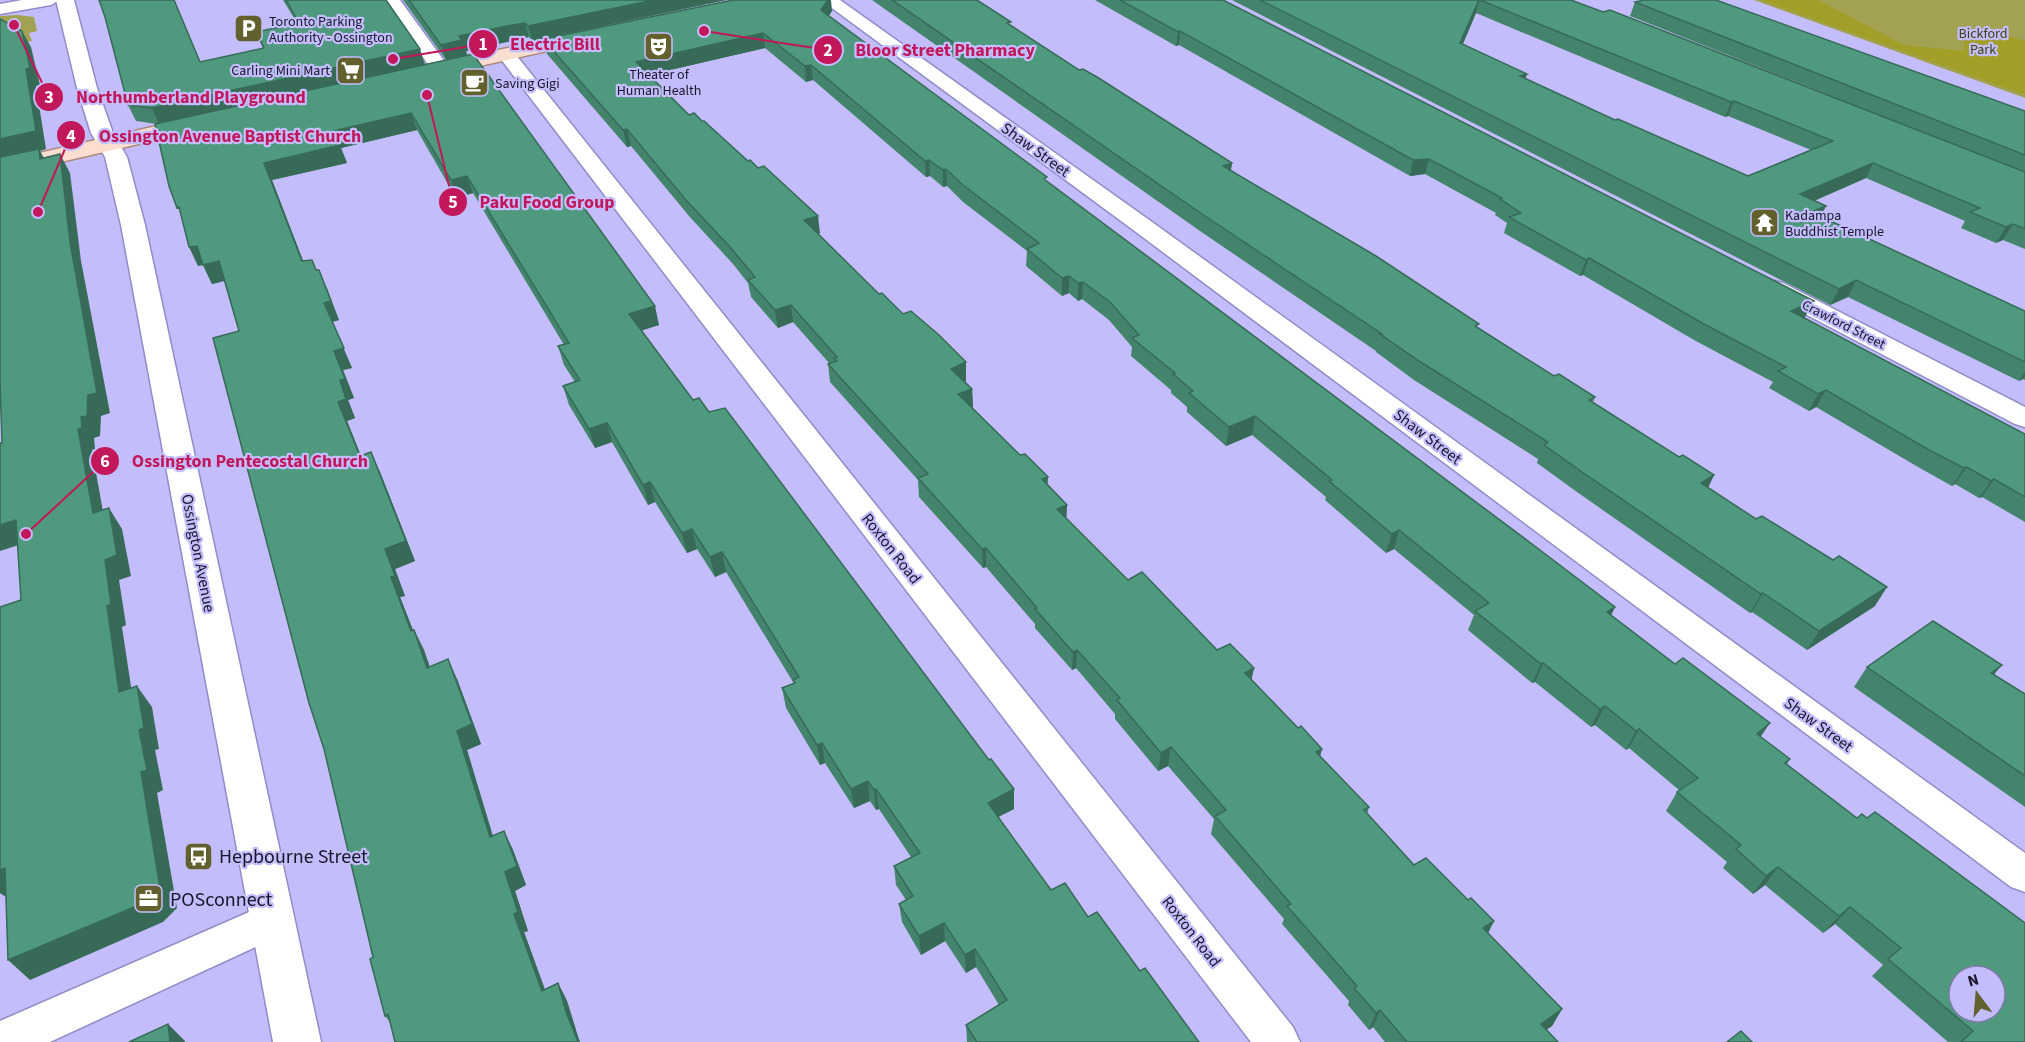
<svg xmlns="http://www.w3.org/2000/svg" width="2025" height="1042" font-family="'Source Sans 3',sans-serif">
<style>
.green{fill:#a3a253}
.forest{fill:#a29f29}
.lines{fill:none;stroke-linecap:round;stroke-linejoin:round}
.minor-casing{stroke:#918cc6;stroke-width:3}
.tertiary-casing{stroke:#918cc6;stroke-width:3}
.primary-casing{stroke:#ab8a81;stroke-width:3}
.minor{fill:#fff;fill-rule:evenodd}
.tertiary{fill:#fff;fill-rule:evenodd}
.primary{fill:#fbdecf;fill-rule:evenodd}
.wall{fill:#44846c;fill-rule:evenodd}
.shaded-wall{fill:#376b58}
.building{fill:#4f997e;stroke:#376b58;stroke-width:1.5;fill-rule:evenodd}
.labels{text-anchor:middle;stroke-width:4.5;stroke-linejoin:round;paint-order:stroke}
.far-poi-label{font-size:14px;fill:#19162c;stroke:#c3befb;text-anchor:start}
.far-park-label{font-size:14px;fill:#424112;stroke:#c3befb}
.far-street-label{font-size:14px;fill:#19162c;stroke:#c3befb}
.street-label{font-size:16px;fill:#19162c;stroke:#c3befb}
.near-poi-label{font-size:20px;fill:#19162c;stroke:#c3befb;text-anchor:start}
.leader{fill:none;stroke:#c2185b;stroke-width:2}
.callout-dot{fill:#c2185b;stroke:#c3befb;stroke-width:2}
.mark-label{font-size:18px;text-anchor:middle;font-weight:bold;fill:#fff}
.callout-label{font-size:18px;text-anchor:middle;font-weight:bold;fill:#c2185b;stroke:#c3befb;stroke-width:4.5;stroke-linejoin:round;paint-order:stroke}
</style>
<rect width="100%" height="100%" fill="#c3befb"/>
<g class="green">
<polygon points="1754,0 2025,0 2025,98"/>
<polygon points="18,15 34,17 37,31 29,33 32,41 0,46 0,16"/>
</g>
<polygon class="forest" points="1760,0 1818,0 1904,45 1964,51 1964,42 2000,34 2025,41 2025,95"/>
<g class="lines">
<defs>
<g id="minor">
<polygon points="22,0 59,0 51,5 0,14 0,4"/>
<polygon points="383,0 400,0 450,69 448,73 434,73"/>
<polygon points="821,0 840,0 1152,222 2025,853 2025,892 2011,887 1136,232"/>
<polygon points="506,49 512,50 1293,1027 1300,1042 1251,1042 500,58 497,54 500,50"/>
<polygon points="1774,281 1783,283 2025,407 2025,427 2015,424 1765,293 1762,288 1765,283"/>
<polygon points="274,901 288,906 294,919 288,932 50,1042 0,1042 0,1021"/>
</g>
<polygon id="tertiary" points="56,0 74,0 97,88 113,133 127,157 145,225 321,1042 273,1042 121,225 105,157 91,133 77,88"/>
<g id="primary">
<polygon points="589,30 596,32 599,36 596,40 435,76 428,74 425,70 428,66 435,64"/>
<polygon points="200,116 208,118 211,123 208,128 0,176 0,162"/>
</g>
</defs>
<use href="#minor" class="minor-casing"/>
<use href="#tertiary" class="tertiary-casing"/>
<use href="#primary" class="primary-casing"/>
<use href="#minor" class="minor"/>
<use href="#tertiary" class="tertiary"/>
<use href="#primary" class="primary"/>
</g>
<g class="wall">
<polygon points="283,0 386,0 425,64 446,60 403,0 726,0 532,41 529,37 466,51 467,55 659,325 642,330 693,400 709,412 989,760 1014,789 1014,809 998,817 1051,890 1088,917 1140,971 1199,1042 967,1042 966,1025 999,1005 976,967 966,973 945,941 921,955 902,922 899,904 906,900 896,885 894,866 911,857 879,809 876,810 870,801 854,808 825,763 820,765 786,708 782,688 794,683 793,682 726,572 715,577 697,549 687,553 655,502 648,505 612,442 595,448 569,405 563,386 575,382 564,365 558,346 564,345 473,193 456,198 417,130 341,148 347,163 272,180 303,261 316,270 327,288 339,320 332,322 352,368 343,370 354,398 348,400 355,418 347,421 361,456 380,472 415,561 395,569 405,596 400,597 413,630 414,630 424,650 429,667 457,679 481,744 467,750 493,836 504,831 513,850 526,885 515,891 528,931 524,932 545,990 558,983 567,1001 576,1030 390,1022 385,1016 239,331 224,281 212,284 203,265 198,266 182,217 157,124 136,121 128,105 175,2 200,62 263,48 256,32 297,23"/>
<polygon points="872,0 977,0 1011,26 1079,70 1232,163 1231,170 1554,376 1595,397 1593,402 1679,457 1714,475 1708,488 1875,606 1807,650 1752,612 1750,613 1577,492 1537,463 1538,459 1414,380 1376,352 1376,351 1200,231"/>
<polygon points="1095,0 1223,0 1805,317 1804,318 2025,434 2025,522 1982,497 1979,498 1955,484 1952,486 1918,467 1816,407 1809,411 1769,388 1773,382 1694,340 1583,275 1580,276 1504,233 1507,223 1495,215 1496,213 1425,174 1410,176 1179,45 1176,46"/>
<path d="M1232,0H1571L1847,102L1630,16L1635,2L2025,111V249L2003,240L1996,243L1961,228L1965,221L1866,178L1814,201L1826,206L1820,217L2025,311V380L2023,379L2019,381L1848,297L1830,305ZM1476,13L1725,117L1728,116L1811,150L1748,176L1615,120L1526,79L1463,44Z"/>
<polygon points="832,11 829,16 1047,181 1615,607 1611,615 1760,737 1790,759 1787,764 2025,1042 1948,1042 1872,976 1883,965 1835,924 1823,933 1765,885 1753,894 1723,868 1727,862 1666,811 1677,792 1679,790 1629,748 1626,750 1595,725 1591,727 1535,682 1532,683 1468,630 1474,615 1394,549 1386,553 1325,500 1326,497 1252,435 1226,446 1187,412 1187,407 1171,393 1171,390 1131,356 1132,347 1109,320 1082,299 1078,301 1069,293 1062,296 1026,266 1027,251 963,202 947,186 943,187 930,176 926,177 813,80 806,82 765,48 649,75 689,115 820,233 818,234 966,381 965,381 972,389 973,407 972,407 1067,505 1066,519 1128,580 1217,650 1254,668 1251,679 1298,728 1322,749 1320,756 1369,807 1367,814 1414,865 1468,900 1494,921 1488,933 1562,1009 1552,1026 1546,1029 1558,1042 1385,1042 1373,1027 1369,1030 1348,1005 1349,1001 1282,924 1284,919 1211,834 1214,819 1168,766 1158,771 1115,719 1115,714 1076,668 1072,670 1035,628 1035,624 986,567 983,568 919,497 918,480 830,382 828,364 829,363 793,322 778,328 751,297 748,283 733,264 689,216 631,146 627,147 547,54 543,39"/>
<polygon points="1867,667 1994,675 2025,694 2025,807 1854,687"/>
</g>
<g class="shaded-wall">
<polygon points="654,0 726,0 532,41 528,26"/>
<polygon points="828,0 831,0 832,11 822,25 821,10"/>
<polygon points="1479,0 1476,13 1457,57 1460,43"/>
<polygon points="525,23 529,37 466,51 467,55 446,60 441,45 459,36"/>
<polygon points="22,31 31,47 40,85 36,86 46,149 40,151 49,167 0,160 0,139"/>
<polygon points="1180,31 1179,45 1176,46 1178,32"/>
<polygon points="763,33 765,48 639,77 636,62"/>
<polygon points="420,49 425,65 159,124 152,108"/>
<polygon points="811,65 813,80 806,82 805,66"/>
<polygon points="1527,74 1523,88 1520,76"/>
<polygon points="1734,101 1728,116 1725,117 1731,102"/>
<polygon points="411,113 417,130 341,148 347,163 272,180 310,279 302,261 264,163 333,131"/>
<polygon points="627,129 631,146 627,147 623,130"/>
<polygon points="60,154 70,173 81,261 110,413 101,416 100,436 94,438 95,449 92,450 107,534 93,513 78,429 81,417 70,242"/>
<polygon points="1429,159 1425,174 1410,176 1413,160"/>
<polygon points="929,160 930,176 926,177 925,161"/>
<polygon points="1232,163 1229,180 1223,166"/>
<polygon points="1873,163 1866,178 1793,210 1800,194"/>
<polygon points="946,169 947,186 943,187 943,170"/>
<polygon points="467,176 473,193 456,198 451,180"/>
<polygon points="1826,206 1818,222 1811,212"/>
<polygon points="818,216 820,233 807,238 804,220"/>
<polygon points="2013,224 2003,240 1996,243 2006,227"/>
<polygon points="197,246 206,264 198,266 189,247"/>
<polygon points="1589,258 1583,275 1580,276 1586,260"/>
<polygon points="219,261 228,280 212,284 203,265"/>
<polygon points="319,270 339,320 332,322 352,368 343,370 354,398 348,400 355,418 347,421 369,476 360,456 338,402 340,380"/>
<polygon points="1069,276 1069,293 1062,296 1062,278"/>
<polygon points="1856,280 1848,297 1830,305 1839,289"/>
<polygon points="1083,282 1082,299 1078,301 1078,283"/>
<polygon points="1814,301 1805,317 1783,328 1791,311"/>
<polygon points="791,305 793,322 778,328 775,310"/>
<polygon points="655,306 659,325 634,333 629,314"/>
<polygon points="966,362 966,381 952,387 951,369"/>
<polygon points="2025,372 2025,376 2023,379 2019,381"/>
<polygon points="972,389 973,407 959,413 958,394"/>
<polygon points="1826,390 1816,407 1809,411 1818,394"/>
<polygon points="1255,416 1252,435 1226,446 1229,427"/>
<polygon points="607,423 612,442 595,448 589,429"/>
<polygon points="371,452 380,472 415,561 395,569 405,596 400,597 421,651 411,631 391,577 385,549"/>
<polygon points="1967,467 1955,484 1952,486 1964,468"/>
<polygon points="1714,475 1705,494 1701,483"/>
<polygon points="1048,477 1047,495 1042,479"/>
<polygon points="1994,479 1982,497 1979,498 1991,481"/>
<polygon points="650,482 655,502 648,505 643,485"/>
<polygon points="1067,505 1066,524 1057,509"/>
<polygon points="109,508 122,529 131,576 119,580 126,625 122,627 135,713 119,692 107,606 105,560"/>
<polygon points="16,520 31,541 0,551 0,525"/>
<polygon points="692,529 697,549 687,553 682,533"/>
<polygon points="1399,530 1394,549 1386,553 1392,534"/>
<polygon points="986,548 986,567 983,568 982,549"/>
<polygon points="722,552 726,572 715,577 710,557"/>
<polygon points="1887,587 1875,606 1807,650 1819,631"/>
<polygon points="1763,593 1752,612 1750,613 1761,594"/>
<polygon points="1615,607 1606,626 1607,612"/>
<polygon points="414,630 424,650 437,687 427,668"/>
<polygon points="1077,650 1076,668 1072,670 1073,652"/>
<polygon points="448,659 457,679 481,744 467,750 499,857 490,837 457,731"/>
<polygon points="1543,663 1535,682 1532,683 1541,664"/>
<polygon points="2002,665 1986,684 1991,673"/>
<polygon points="1254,668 1250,687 1245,673"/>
<polygon points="137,686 152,707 159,749 155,750 163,790 157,793 177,908 163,922 30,980 8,960 141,772"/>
<polygon points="1605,706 1595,725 1591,727 1600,709"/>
<polygon points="1770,723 1757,742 1757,734"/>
<polygon points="1639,729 1629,748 1626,750 1636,731"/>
<polygon points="822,743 825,763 820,765 817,745"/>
<polygon points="1171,747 1168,766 1158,771 1161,753"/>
<polygon points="1322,749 1317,767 1316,752"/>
<polygon points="868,781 870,801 854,808 851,789"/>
<polygon points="876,789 879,809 876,810 874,790"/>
<polygon points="1014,789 1014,809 988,822 988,803"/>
<polygon points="504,831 513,850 526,885 515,891 528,931 524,932 552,1009 542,991 514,914 505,872"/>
<polygon points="1778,867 1765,885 1753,894 1766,876"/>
<polygon points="5,868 25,888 4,896 0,893 0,870"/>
<polygon points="1850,907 1835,924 1823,933 1839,916"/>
<polygon points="1494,921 1485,939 1483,928"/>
<polygon points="944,923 945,941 921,955 919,936"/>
<polygon points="975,949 976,967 966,973 965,955"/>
<polygon points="558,983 567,1001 576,1030 580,1042 578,1042 566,1012"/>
<polygon points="1562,1009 1552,1026 1531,1041 1541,1024"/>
<polygon points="1380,1010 1373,1027 1369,1030 1376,1013"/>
<polygon points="168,1024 185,1041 185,1042 170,1042"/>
</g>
<g class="building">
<polygon points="99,0 174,0 200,62 264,48 256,32 299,23 286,0 386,0 420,49 152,108 128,105 105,17"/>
<polygon points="409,0 654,0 528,26 525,23 507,26 459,36 462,40 441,45"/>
<path d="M733,0H828L821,10L1047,177L1044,179L1532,544L1615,607L1607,612L1675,664L1683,658L1770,723L1757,734L1790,759L1785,763L1857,818L1862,814L1867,818L1875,812L2025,923V1042H1961L1973,1031L1888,959L1901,948L1850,907L1839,916L1778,867L1766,876L1736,849L1741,845L1677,792L1698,778L1639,729L1636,731L1605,706L1600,709L1543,663L1541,664L1475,611L1489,603L1399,530L1392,534L1329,481L1332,480L1255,416L1229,427L1189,393L1193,391L1173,374L1175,373L1132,338L1139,335L1110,302L1083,282L1078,283L1069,276L1062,278L1027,249L1039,243L963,185L946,169L943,170L929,160L925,161L811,65L805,66L763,33L636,62L689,115L694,113L702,121H704L748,161L750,160L758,168L764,166L818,216L804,220L879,294L882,293L903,314L911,311L939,335L966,362L951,369L972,389L958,394L1020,455L1025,454L1048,477L1042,479L1067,505L1057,509L1128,580L1142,572L1217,650L1230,644L1254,668L1245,673L1298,728L1301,726L1322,749L1316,752L1369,807L1364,810L1414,865L1426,858L1468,900L1471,898L1494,921L1483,928L1562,1009L1541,1024L1558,1042H1407L1380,1010L1376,1013L1354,988L1357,986L1287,906L1291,904L1215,816L1226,810L1171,747L1161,753L1117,700L1120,698L1077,650L1073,652L1035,609L1037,608L986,548L982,549L918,478L928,474L828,364L837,361L834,358L837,357L791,305L775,310L748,280L755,277L730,247L685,199L627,129L623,130L543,39ZM1959,976H1995V1012H1959Z"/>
<polygon points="892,0 977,0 1011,22 1007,23 1079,70 1083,69 1097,77 1232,163 1223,166 1376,256 1479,324 1475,326 1554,376 1559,374 1595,397 1589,400 1679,457 1683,455 1714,475 1701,483 1756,519 1762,516 1833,560 1839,556 1887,587 1819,631 1763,593 1761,594 1585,474 1544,445 1548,442 1419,361 1380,334 1382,334 1202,214"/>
<polygon points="1120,0 1223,0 1814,301 1791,311 2025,434 2025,497 1994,479 1991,481 1967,467 1964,468 1929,450 1826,390 1818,394 1778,371 1786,367 1702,323 1589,258 1586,260 1509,217 1521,213 1500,199 1502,198 1429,159 1413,160 1180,31 1178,32"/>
<polygon points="1260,0 1479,0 1460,43 1527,74 1520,76 1615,120 1618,119 1748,176 1833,141 1734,101 1731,102 1480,0 1571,0 1603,12 1610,10 2025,172 2025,229 2013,224 2006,227 1970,212 1980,208 1873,163 1800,194 1826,206 1811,212 2025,311 2025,362 1856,280 1839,289"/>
<polygon points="1644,0 1716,0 2025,111 2025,155 1635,2"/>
<polygon points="0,19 22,31 30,68 26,69 36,131 0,139"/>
<polygon points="473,54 655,306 629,314 693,400 699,398 709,412 725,408 989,760 991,759 1014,789 988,803 1051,890 1065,883 1088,917 1097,912 1140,971 1145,968 1199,1042 977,1042 966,1025 1007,1000 975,949 965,955 944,923 919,936 899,904 913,896 894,866 920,853 876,789 874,790 868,781 851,789 822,743 817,745 782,688 795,683 793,680 799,677 722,552 710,557 692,529 682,533 650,482 643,485 607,423 589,429 563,386 580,380 558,346 569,343 467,176 451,180 411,113 333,131 340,145 264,163 302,261 312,260 316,270 319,270 331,301 324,303 344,348 334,351 345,379 340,380 346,399 338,402 360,456 371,452 406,541 385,549 395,576 391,577 411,631 414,630 427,668 448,659 472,724 457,731 490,837 504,831 517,866 505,872 518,912 514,914 542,991 558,983 566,1012 578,1042 395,1042 388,1014 385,1016 370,959 373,957 324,749 309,703 213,338 239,331 219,261 203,265 197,246 189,247 179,207 177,208 169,186 155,124"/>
<polygon points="39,149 40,159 60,154 70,242 97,393 88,395 87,416 81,417 82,428 78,429 93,513 109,508 117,555 105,560 111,604 107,606 119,692 137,686 144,728 139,730 147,770 141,772 160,888 146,902 8,960 5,868 0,870 0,607 21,600 16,520 0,525 0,443 2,443 0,383 0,157"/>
<polygon points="1933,621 2002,665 1991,673 2025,694 2025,776 1867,667"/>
<polygon points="168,1024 170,1042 129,1042"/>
<polygon points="1741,1031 1752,1042 1727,1042"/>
</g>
<defs>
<symbol id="parking-square" viewBox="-11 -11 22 22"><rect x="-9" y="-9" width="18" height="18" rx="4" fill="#62612e" stroke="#c3befb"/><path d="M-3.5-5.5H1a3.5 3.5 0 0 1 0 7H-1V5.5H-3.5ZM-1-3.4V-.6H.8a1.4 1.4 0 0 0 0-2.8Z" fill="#fff"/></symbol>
<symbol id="theatre-square" viewBox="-11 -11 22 22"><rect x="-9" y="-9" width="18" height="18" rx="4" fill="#62612e" stroke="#c3befb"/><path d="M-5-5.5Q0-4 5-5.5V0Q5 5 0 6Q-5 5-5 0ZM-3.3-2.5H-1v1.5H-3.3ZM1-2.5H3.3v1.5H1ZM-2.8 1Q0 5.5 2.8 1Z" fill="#fff"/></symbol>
<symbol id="supermarket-square" viewBox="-11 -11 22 22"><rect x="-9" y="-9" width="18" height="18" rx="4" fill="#62612e" stroke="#c3befb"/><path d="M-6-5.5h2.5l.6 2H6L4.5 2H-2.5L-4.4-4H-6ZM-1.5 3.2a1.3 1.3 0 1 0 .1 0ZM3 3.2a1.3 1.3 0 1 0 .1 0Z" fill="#fff"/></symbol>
<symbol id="cafe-square" viewBox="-11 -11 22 22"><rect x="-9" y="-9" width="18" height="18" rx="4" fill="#62612e" stroke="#c3befb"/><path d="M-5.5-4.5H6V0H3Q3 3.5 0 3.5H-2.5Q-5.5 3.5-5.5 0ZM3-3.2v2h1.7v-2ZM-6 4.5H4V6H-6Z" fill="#fff"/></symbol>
<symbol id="temple-square" viewBox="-11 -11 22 22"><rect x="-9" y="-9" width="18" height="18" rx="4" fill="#62612e" stroke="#c3befb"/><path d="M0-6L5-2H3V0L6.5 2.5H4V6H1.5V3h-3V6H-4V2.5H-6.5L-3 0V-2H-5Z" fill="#fff"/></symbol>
<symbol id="bus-square" viewBox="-11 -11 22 22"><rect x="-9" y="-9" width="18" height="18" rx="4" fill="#62612e" stroke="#c3befb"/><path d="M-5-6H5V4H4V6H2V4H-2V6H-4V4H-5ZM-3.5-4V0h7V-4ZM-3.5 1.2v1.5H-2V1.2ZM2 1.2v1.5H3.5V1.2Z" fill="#fff"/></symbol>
<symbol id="office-square" viewBox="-11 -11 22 22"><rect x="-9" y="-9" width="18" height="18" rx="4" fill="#62612e" stroke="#c3befb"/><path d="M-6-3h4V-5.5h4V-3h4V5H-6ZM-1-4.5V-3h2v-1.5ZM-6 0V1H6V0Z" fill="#fff"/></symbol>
</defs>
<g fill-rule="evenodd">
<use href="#parking-square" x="232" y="12" width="33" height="33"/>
<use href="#theatre-square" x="642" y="30" width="33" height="33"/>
<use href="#supermarket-square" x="334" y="54" width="33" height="33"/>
<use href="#cafe-square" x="458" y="66" width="33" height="33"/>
<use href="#temple-square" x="1748" y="206" width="33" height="33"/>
<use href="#bus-square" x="182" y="840" width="33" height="33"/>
<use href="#office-square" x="132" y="882" width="33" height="33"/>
</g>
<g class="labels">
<g class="far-poi-label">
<text x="269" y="26">Toronto Parking<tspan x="269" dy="16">Authority - Ossington</tspan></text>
<text x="330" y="75" text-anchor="end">Carling Mini Mart</text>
<text x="659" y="79" text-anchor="middle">Theater of<tspan x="659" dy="16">Human Health</tspan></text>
<text x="495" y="88">Saving Gigi</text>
<text x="1785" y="220">Kadampa<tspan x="1785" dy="16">Buddhist Temple</tspan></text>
</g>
<g class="far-park-label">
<text x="1983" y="38">Bickford<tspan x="1983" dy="16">Park</tspan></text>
</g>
<g class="far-street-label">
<text transform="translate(1844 324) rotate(27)" y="5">Crawford Street</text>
</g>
<g class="street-label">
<text transform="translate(1036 149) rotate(36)" y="6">Shaw Street</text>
<text transform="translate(1428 436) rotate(37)" y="6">Shaw Street</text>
<text transform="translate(892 548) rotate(52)" y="6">Roxton Road</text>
<text transform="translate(199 553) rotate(79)" y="6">Ossington Avenue</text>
<text transform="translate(1819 724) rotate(36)" y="6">Shaw Street</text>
<text transform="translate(1192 931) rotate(52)" y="6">Roxton Road</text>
</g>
<g class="near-poi-label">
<text x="219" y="863">Hepbourne Street</text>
<text x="170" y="906">POSconnect</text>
</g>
</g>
<path class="leader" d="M393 59L483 44M704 31L828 50M14 25L49 97M38 212L71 135M427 95L453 202M26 534L105 461"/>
<g class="callout-dot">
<circle cx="393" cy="59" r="6"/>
<circle cx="704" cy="31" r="6"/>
<circle cx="14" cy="25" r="6"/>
<circle cx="38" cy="212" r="6"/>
<circle cx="427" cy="95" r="6"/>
<circle cx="26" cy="534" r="6"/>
<circle cx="483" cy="44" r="15"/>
<circle cx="828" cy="50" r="15"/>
<circle cx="49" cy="97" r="15"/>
<circle cx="71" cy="135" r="15"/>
<circle cx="453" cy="202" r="15"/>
<circle cx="105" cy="461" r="15"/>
</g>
<g class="mark-label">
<text x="483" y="50">1</text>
<text x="828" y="56">2</text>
<text x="49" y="103">3</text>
<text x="71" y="142">4</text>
<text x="453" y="208">5</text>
<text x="105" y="467">6</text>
</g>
<g class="callout-label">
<text x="555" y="50">Electric Bill</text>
<text x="945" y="56">Bloor Street Pharmacy</text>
<text x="191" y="103">Northumberland Playground</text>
<text x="230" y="142">Ossington Avenue Baptist Church</text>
<text x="547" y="208">Paku Food Group</text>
<text x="250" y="467">Ossington Pentecostal Church</text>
</g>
<g transform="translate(1977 994) rotate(344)"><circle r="28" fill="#c3befb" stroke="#7f7ba8" stroke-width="1.5"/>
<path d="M0-4.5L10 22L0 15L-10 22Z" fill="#62612e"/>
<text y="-9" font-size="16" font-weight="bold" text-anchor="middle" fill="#19162c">N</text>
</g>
</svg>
